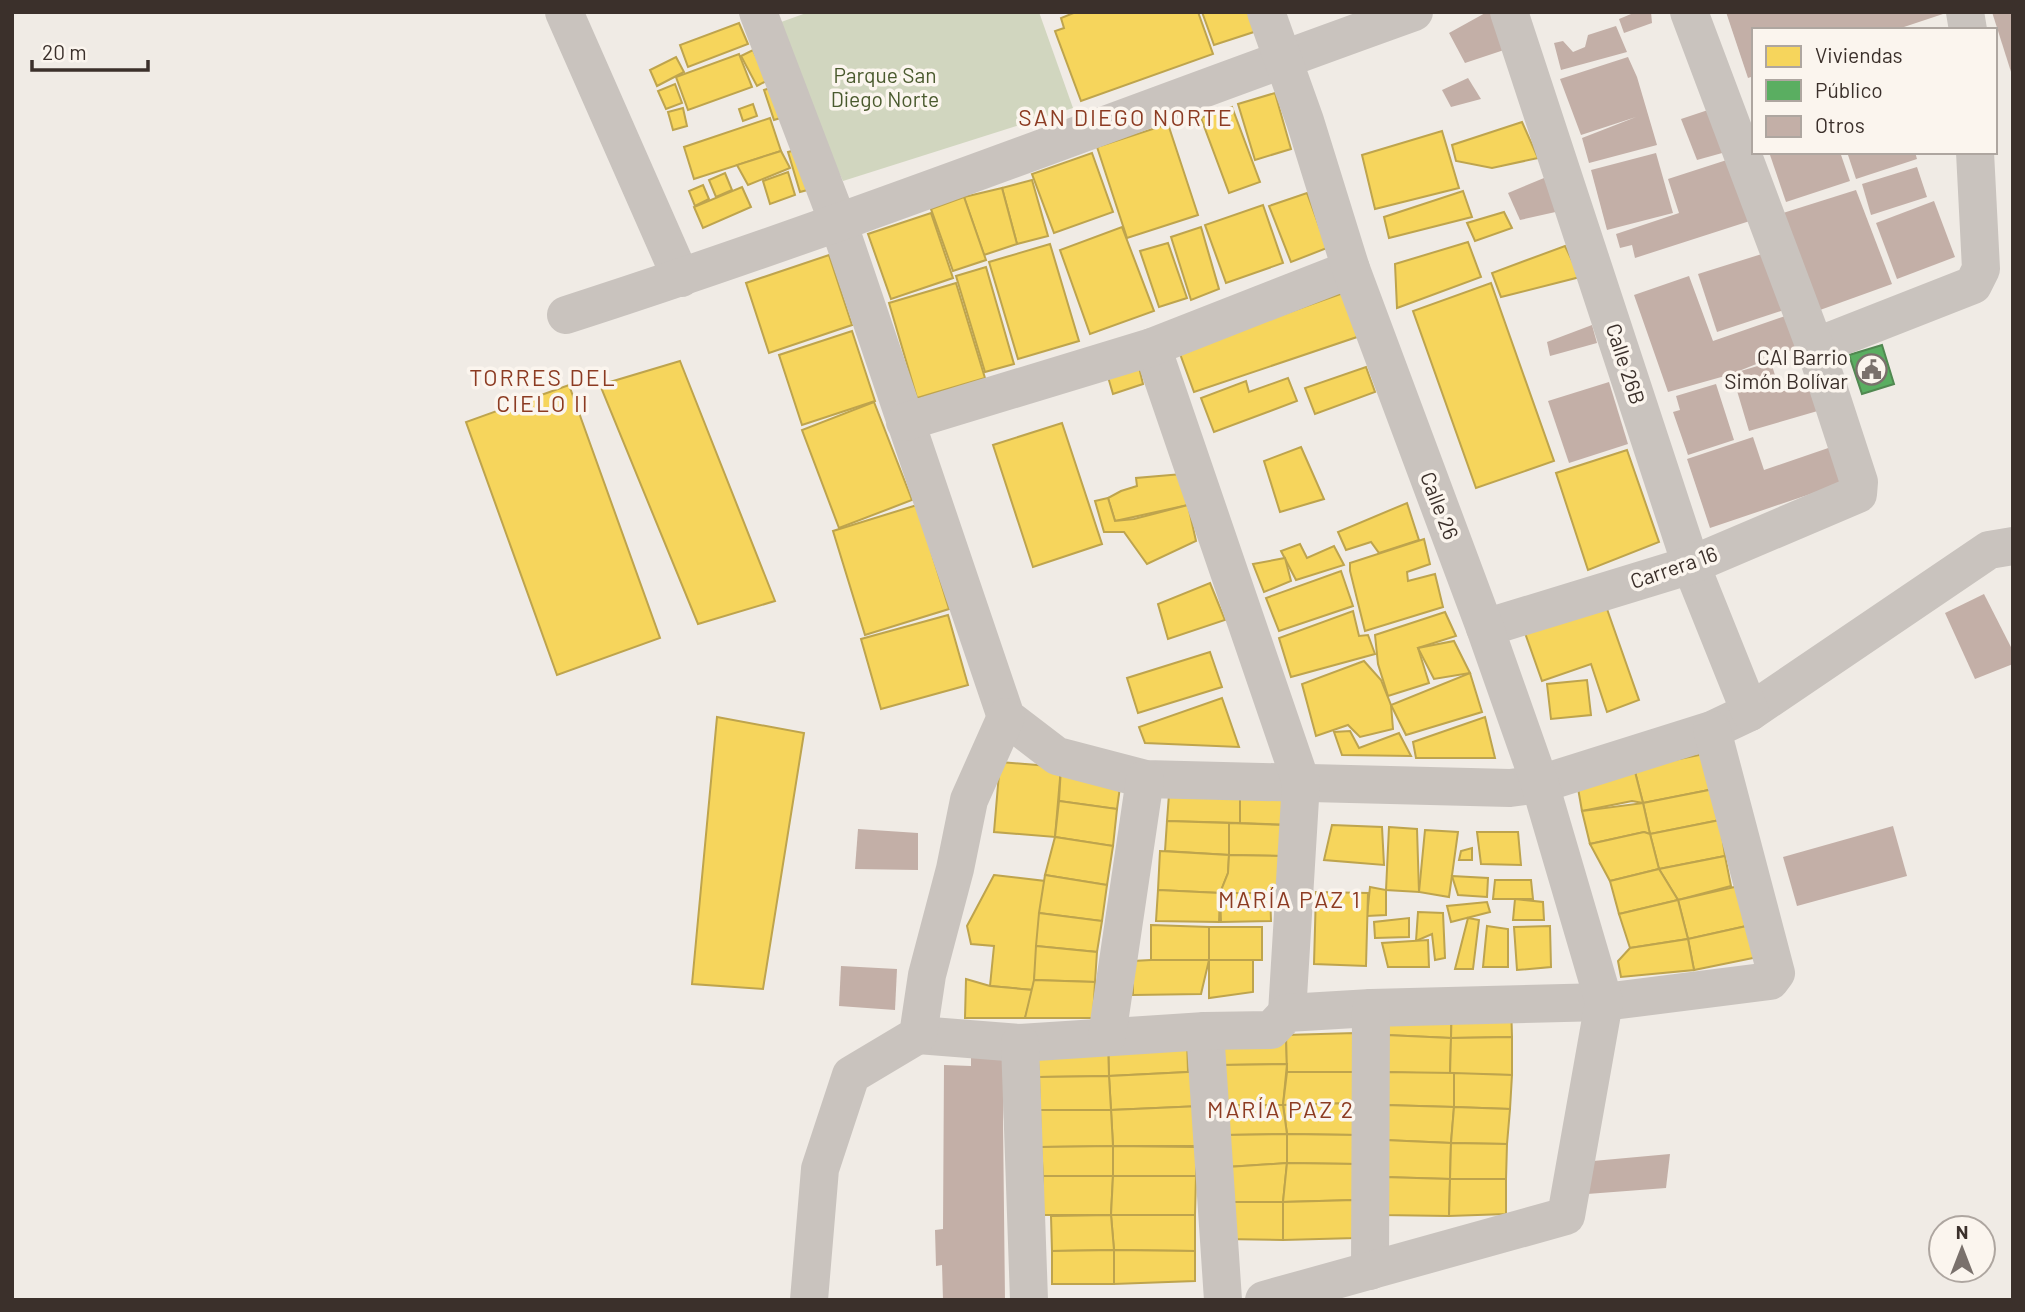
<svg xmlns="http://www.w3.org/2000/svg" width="2025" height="1312" font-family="Barlow,sans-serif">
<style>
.green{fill:#d1d6bf}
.homes{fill:#f6d55c;stroke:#bea44d;stroke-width:2}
.public{fill:#5aae61;stroke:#518851;stroke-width:2}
.building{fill:#c3afa7}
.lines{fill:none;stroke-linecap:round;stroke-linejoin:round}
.minor{stroke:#c9c3be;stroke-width:38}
.labels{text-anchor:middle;stroke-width:7;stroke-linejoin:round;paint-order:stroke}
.park-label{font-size:21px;fill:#4a5a2e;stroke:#fbf5ee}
.poi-label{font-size:21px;fill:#3b302b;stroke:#fbf5ee;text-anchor:end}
.street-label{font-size:21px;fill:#3b302b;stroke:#fbf5ee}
.neighbourhood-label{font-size:23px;letter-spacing:2px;fill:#8c3b22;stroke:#fbf5ee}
</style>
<rect width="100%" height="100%" fill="#f0ebe5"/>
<polygon class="green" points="809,12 1039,12 1073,108 843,181 770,26"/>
<g class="homes">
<polygon points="1076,12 1198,12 1213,54 1081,101 1055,31 1064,28 1061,18"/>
<polygon points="1202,12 1255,12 1260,30 1214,45"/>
<polygon points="739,23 748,44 688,67 680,45"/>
<polygon points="753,50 768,80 757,86 741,56"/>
<polygon points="739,54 752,87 688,110 676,77"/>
<polygon points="676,57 684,72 657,86 650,70"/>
<polygon points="675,84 682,103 666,109 658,91"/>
<polygon points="777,86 787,116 774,120 764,90"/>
<polygon points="1275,93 1291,149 1255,160 1238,104"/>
<polygon points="753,104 757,116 743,121 739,109"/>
<polygon points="1232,107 1260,182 1229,193 1201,118"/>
<polygon points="683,108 687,126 673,130 668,112"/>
<polygon points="770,118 781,151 694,179 684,147"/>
<polygon points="1522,122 1538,158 1492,168 1456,161 1452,145"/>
<polygon points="1168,124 1198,215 1127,238 1097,147"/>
<polygon points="1442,131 1459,188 1375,209 1362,155"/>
<polygon points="803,148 815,188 800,192 788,152"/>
<polygon points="781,151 790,168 748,185 737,165"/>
<polygon points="1092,153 1113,212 1054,233 1032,174"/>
<polygon points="788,172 795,195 770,204 763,181"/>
<polygon points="725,173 732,190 716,197 709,180"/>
<polygon points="1032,180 1048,236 1017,244 1002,188"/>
<polygon points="703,185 709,199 695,206 689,191"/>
<polygon points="742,187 751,207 703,228 694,207"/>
<polygon points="1002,188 1017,244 984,255 964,197"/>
<polygon points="1463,191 1472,217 1389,238 1384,217"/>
<polygon points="1307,193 1327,248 1291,262 1269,206"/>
<polygon points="964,197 986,260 953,271 931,209"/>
<polygon points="1263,205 1283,263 1226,283 1205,225"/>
<polygon points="1504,212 1512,228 1475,241 1467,223"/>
<polygon points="931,213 953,278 891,299 868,234"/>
<polygon points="1122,227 1154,311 1090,334 1060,250"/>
<polygon points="1201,227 1219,289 1191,300 1171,237"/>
<polygon points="1468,242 1481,277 1397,308 1395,264"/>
<polygon points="1168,243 1187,298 1159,307 1140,251"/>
<polygon points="1050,244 1079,341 1018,359 989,262"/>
<polygon points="1565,246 1580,277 1501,297 1492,273"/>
<polygon points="829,255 852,325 769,353 746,283"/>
<polygon points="986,267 1014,364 985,372 956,276"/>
<polygon points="956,283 985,378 917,398 889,303"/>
<polygon points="1491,283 1554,461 1476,488 1413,311"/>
<polygon points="1346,292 1360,336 1194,392 1179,351"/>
<polygon points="852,331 875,401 802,425 779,355"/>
<polygon points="680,361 775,601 698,624 600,385"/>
<polygon points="1139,367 1143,384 1113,394 1108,377"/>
<polygon points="1366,367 1375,392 1315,414 1305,388"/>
<polygon points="1288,378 1297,401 1214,432 1201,398 1246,381 1249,392"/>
<polygon points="569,385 660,638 557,675 466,422"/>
<polygon points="874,402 912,500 839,528 802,430"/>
<polygon points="1062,423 1102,544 1033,567 993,445"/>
<polygon points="1301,447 1324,499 1280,512 1264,461"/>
<polygon points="1627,450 1659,542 1588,570 1556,473"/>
<polygon points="1182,474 1188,505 1115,521 1108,498 1121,491 1137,486 1136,478"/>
<polygon points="1108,498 1115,521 1134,519 1188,505 1196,541 1147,564 1124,532 1104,532 1095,501"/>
<polygon points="1407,503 1419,540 1379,553 1371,542 1346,550 1338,532"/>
<polygon points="917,505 949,609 865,635 833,531"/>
<polygon points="1424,539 1430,564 1407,572 1408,581 1435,574 1443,607 1365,631 1350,571 1350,563"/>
<polygon points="1300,544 1307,558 1334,546 1344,565 1296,580 1281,551"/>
<polygon points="1285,558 1291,581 1264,592 1253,564"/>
<polygon points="1341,571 1353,606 1279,631 1266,598"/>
<polygon points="1210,583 1225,620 1168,639 1158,604"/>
<polygon points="1601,592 1639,700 1607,712 1591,664 1542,681 1520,619"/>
<polygon points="1353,611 1359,636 1368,635 1375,654 1291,677 1279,638"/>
<polygon points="1445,612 1456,636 1418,648 1429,683 1388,696 1378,664 1375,635"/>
<polygon points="948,615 968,685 881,709 861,639"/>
<polygon points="1454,641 1470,673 1434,679 1418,648"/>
<polygon points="1210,652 1222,687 1138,713 1127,678"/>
<polygon points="1364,661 1381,680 1391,705 1393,729 1360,737 1348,725 1316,736 1302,684"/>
<polygon points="1470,673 1482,712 1406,735 1391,705"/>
<polygon points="1587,680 1591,715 1551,719 1547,684"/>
<polygon points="1222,698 1239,747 1145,743 1139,727"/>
<polygon points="717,717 804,733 763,989 692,984"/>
<polygon points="1485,717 1495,758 1416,758 1413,742"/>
<polygon points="1350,731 1359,748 1399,733 1411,756 1342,755 1334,732"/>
<polygon points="1709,753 1714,789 1643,803 1634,768"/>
<polygon points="1000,762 1061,767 1055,837 994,832"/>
<polygon points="1061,767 1122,772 1117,809 1059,801"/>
<polygon points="1634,768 1643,803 1632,801 1582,811 1576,777"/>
<polygon points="1170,781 1240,791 1240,823 1167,821"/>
<polygon points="1714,789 1720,820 1650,834 1643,803"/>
<polygon points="1240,791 1294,793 1293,825 1240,823"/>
<polygon points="1059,801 1117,809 1113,846 1055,837"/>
<polygon points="1643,803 1650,834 1644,832 1590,844 1582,811"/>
<polygon points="1720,820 1725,856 1659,869 1650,834"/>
<polygon points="1167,821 1229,823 1229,855 1165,851"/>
<polygon points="1229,823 1284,825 1282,856 1229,855"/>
<polygon points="1332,825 1382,827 1384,865 1324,860"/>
<polygon points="1389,827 1417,829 1419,892 1386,890"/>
<polygon points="1425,830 1458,832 1449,897 1419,892"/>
<polygon points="1477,832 1518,832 1521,865 1481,864"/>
<polygon points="1644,832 1650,834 1659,869 1610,881 1590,844"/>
<polygon points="1055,837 1113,846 1107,885 1045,875"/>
<polygon points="1472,848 1472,860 1459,860 1461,851"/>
<polygon points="1160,851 1229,855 1228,873 1220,893 1158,890"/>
<polygon points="1229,855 1282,856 1281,894 1220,893 1228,873"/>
<polygon points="1725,856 1731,886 1678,900 1659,869"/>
<polygon points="1659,869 1678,900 1619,914 1610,881"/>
<polygon points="994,875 1045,881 1033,990 990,986 994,946 971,944 967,926"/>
<polygon points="1045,875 1107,885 1102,921 1039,913"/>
<polygon points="1452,876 1488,878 1487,897 1458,895"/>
<polygon points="1495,880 1531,880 1533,899 1493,899"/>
<polygon points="1743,885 1751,925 1688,939 1678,900"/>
<polygon points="1370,887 1386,890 1386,915 1367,916"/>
<polygon points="1158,890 1220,893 1219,922 1156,921"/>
<polygon points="1316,892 1368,893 1366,966 1314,964"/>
<polygon points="1220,893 1270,893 1271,921 1221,922"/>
<polygon points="1515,899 1543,902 1544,920 1513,920"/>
<polygon points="1678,900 1688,939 1630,948 1619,914"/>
<polygon points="1487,902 1490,912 1451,922 1447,906"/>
<polygon points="1418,912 1443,913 1445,958 1435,960 1432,934 1416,941"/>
<polygon points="1039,913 1102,921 1097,952 1036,946"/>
<polygon points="1409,918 1409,937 1375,938 1374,922"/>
<polygon points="1468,918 1479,920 1473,969 1455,969"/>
<polygon points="1151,925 1209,927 1209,960 1151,960"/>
<polygon points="1751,925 1758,957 1694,970 1688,939"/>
<polygon points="1487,926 1508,929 1508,967 1483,967"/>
<polygon points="1550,926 1551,967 1517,970 1514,927"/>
<rect x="1209" y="927" width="53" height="33"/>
<polygon points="1688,939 1694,970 1621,977 1618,961 1630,948"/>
<polygon points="1428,940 1429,967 1388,967 1382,943"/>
<polygon points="1036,946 1097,952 1095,982 1034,980"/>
<polygon points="1151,960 1209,960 1201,994 1133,995 1133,961"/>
<polygon points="1209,960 1253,960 1253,992 1209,998"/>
<polygon points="966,979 990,986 1033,990 1025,1018 965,1018"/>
<polygon points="1034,980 1095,982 1093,1018 1025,1018"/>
<polygon points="1388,1000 1452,1001 1451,1038 1386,1035"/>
<polygon points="1452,1001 1511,1003 1512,1037 1451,1038"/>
<polygon points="1222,1033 1286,1035 1287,1064 1222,1065"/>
<polygon points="1355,1033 1354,1072 1287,1072 1286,1035"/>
<polygon points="1386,1035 1451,1038 1450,1074 1384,1072"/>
<polygon points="1512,1037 1512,1075 1450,1074 1451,1038"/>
<polygon points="1187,1038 1188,1072 1109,1076 1108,1042"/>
<polygon points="1108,1042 1109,1076 1039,1077 1037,1047"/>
<polygon points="1287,1064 1283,1105 1226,1105 1222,1065"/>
<polygon points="1188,1072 1199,1072 1201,1106 1111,1110 1109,1076"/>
<polygon points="1287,1072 1354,1072 1354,1103 1283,1105"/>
<polygon points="1384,1072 1454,1073 1454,1107 1384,1105"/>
<polygon points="1454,1073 1512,1075 1510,1109 1454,1107"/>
<polygon points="1109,1076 1111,1110 1040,1110 1039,1077"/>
<polygon points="1354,1103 1357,1135 1287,1134 1283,1105"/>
<polygon points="1226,1105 1283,1105 1287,1134 1226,1135"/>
<polygon points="1384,1105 1454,1107 1451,1143 1384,1140"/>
<polygon points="1201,1106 1203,1146 1113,1146 1111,1110"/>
<polygon points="1454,1107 1510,1109 1507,1144 1451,1143"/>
<polygon points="1040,1110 1111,1110 1113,1146 1041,1147"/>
<polygon points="1287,1134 1357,1135 1356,1164 1287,1163"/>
<polygon points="1287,1134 1287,1163 1227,1167 1226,1135"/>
<polygon points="1384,1140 1451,1143 1450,1179 1383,1177"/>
<polygon points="1451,1143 1507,1144 1506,1179 1450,1179"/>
<polygon points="1113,1146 1113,1176 1043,1176 1041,1147"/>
<polygon points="1113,1146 1196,1147 1196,1176 1113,1176"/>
<polygon points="1287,1163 1283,1202 1225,1202 1227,1167"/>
<polygon points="1287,1163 1356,1164 1355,1200 1283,1202"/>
<polygon points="1043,1176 1113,1176 1111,1215 1042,1215"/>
<polygon points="1113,1176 1196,1176 1195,1215 1111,1215"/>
<polygon points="1383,1177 1450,1179 1449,1216 1382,1215"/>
<polygon points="1450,1179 1506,1179 1506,1214 1449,1216"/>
<polygon points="1355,1200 1356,1238 1283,1240 1283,1202"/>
<polygon points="1225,1202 1283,1202 1283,1240 1224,1239"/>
<polygon points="1111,1215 1195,1215 1195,1251 1114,1250"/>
<polygon points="1111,1215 1114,1250 1052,1251 1051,1216"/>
<polygon points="1114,1250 1195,1251 1195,1281 1114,1284"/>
<polygon points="1114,1250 1114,1284 1052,1284 1052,1251"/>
</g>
<polygon class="public" points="1882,345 1894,384 1862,394 1849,355"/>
<g class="building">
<polygon points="1487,12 1490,12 1504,50 1465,63 1449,33"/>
<polygon points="1636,12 1651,12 1652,23 1624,33 1619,19"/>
<polygon points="1726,12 1946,12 1946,13 1895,30 1754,30 1754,76 1748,78"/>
<polygon points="1992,12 2013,12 2013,75 2012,75"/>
<polygon points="1616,26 1627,52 1561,70 1554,43 1563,41 1573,52 1585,47 1588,35"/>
<polygon points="1628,57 1637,77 1657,145 1589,163 1582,138 1636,117 1581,135 1560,79"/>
<polygon points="1468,78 1481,99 1451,107 1442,90"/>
<polygon points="1717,107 1733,150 1697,160 1681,119"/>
<polygon points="1769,152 1840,152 1850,181 1786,202"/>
<polygon points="1847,152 1915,152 1917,159 1856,179"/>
<polygon points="1656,153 1673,213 1607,230 1591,170"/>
<polygon points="1736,157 1756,219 1635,258 1632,245 1620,248 1616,234 1679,213 1668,179"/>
<polygon points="1917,167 1927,197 1871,215 1862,184"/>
<polygon points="1544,178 1560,211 1520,220 1508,193"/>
<polygon points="1856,190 1892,284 1820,310 1783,213"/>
<polygon points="1934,201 1955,257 1897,279 1876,223"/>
<polygon points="1765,253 1784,310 1717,332 1698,274"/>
<polygon points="1689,276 1713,341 1788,315 1799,347 1734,373 1771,362 1780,392 1813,383 1821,410 1749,431 1732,374 1668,392 1634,295"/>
<polygon points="1592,325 1597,343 1550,356 1547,342"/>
<polygon points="1609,382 1628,444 1569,463 1548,401"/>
<polygon points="1716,384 1734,440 1688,455 1673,412 1680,410 1676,396"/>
<polygon points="1753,437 1764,470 1837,445 1849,481 1710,528 1687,459"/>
<polygon points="1984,594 2013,651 2013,664 1975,679 1945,613"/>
<polygon points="1893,826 1907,876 1797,906 1783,857"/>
<polygon points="858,829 918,833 918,870 855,869"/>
<polygon points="841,966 897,969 895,1010 839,1006"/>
<polygon points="971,1048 1005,1049 1003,1121 1005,1300 943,1300 942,1265 936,1266 935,1230 943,1229 944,1065 971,1066"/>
<polygon points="1670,1154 1666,1188 1574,1195 1582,1162"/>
</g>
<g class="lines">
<g class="minor">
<polyline points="564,12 681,278"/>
<polyline points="758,12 838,222 1006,717 1057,756 1145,779 1510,788 1540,784 1712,730 1750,712 1989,550 2013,546"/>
<polyline points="1509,12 1691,565 1750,712"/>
<polyline points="1965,12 1968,30"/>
<path d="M566,315C852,223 1132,113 1414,12"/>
<polyline points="1152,347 1301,782 1287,1013"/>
<polyline points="1815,347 1973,285 1981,269 1975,152"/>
<polyline points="905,422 1152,347 1351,269"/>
<polyline points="1485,628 1691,565 1858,494 1859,482 1815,347 1689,12"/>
<polyline points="1205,1031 1223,1300"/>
<polyline points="918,1035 1020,1043 1205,1031 1271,1030 1287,1013 1371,1008 1604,1002 1770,981 1776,973 1712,730"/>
<polyline points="1107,1036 1145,779"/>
<polyline points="1020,1043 1029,1300"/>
<polyline points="1370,1271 1371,1008"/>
<polyline points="809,1300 820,1169 851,1075 918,1035 927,975 955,869 969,800 1006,717"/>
<polyline points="1264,1300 1566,1216 1604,1002 1540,784 1485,628 1351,269 1305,121 1266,12"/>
</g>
</g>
<defs>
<symbol id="civic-ring" viewBox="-11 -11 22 22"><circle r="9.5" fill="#fbf5ee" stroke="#7a716c" stroke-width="1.5"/><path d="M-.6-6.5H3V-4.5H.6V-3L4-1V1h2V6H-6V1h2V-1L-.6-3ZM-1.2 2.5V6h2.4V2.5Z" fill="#7a716c"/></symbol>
</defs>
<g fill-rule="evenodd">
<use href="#civic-ring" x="1854" y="352" width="35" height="35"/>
</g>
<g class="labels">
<g class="park-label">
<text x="885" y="83">Parque San<tspan x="885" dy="24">Diego Norte</tspan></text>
</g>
<g class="poi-label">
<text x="1848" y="365">CAI Barrio<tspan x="1848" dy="24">Simón Bolívar</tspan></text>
</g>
<g class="street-label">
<text transform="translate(1625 364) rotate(72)" y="7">Calle 26B</text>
<text transform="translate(1439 506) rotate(69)" y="7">Calle 26</text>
<text transform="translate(1674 568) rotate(-19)" y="7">Carrera 16</text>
</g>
<g class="neighbourhood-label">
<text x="1126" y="126">SAN DIEGO NORTE</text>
<text x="543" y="386">TORRES DEL<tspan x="543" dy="26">CIELO II</tspan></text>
<text x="1290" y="908">MARÍA PAZ 1</text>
<text x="1281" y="1118">MARÍA PAZ 2</text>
</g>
</g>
<rect width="2025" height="1312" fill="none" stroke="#3b302b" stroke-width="28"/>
<rect x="1752" y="28" width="245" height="126" fill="#fbf5ee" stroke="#aea6a0" stroke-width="2"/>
<rect x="1766" y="46" width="35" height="21" fill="#f6d55c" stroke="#aea6a0" stroke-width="2"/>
<text x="1815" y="63" font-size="21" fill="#3b302b">Viviendas</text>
<rect x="1766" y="80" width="35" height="21" fill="#5aae61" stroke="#aea6a0" stroke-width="2"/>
<text x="1815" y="98" font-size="21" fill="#3b302b">Público</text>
<rect x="1766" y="116" width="35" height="21" fill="#c3afa7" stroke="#aea6a0" stroke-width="2"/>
<text x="1815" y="133" font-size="21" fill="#3b302b">Otros</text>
<g transform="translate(1962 1249)"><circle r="33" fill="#fbf5ee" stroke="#aea6a0" stroke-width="2"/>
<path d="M0-5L12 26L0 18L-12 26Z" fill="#7a716c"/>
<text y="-10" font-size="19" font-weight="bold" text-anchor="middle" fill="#3b302b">N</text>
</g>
<path d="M32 60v10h116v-10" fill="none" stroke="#3b302b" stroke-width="3.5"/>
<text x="42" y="60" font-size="21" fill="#3b302b" stroke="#fbf5ee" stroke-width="5" paint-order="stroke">20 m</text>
</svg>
